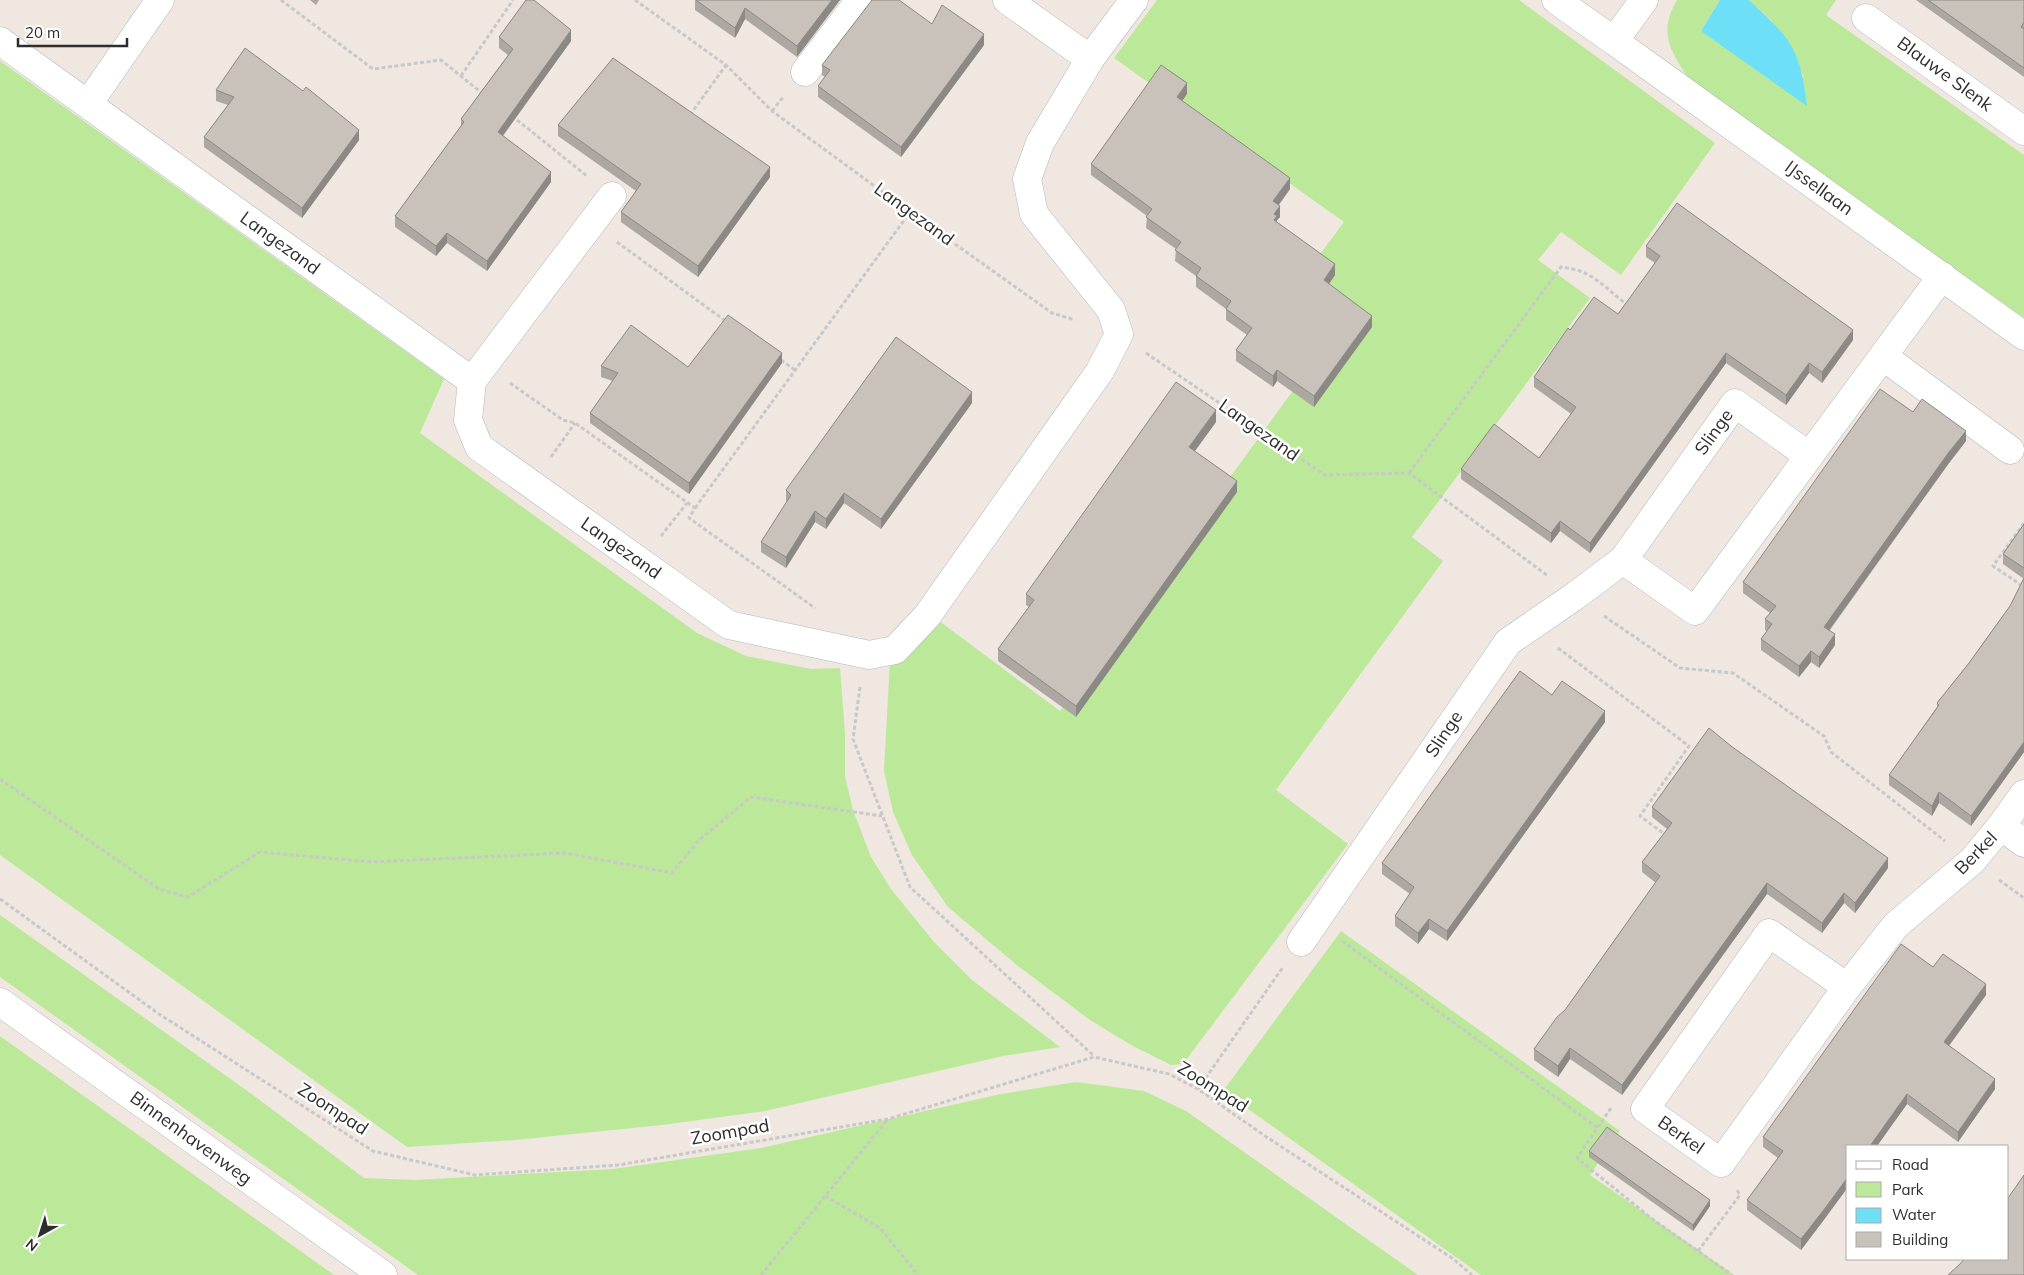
<svg xmlns="http://www.w3.org/2000/svg" width="2024" height="1275" font-family="Mulish,sans-serif">
<style>
.green{fill:#bce999}
.water{fill:#6ddff7}
.lines{fill:none;stroke-linecap:round;stroke-linejoin:round}
.street-casing{stroke:#b3b7c2;stroke-width:29}
.secondary-casing{stroke:#b3b7c2;stroke-width:29}
.path{stroke:#c8c8c8;stroke-width:3;stroke-dasharray:4 2.5;stroke-linecap:butt}
.street{stroke:#fff;stroke-width:28}
.secondary{stroke:#fff;stroke-width:28}
.wall{fill:#aca7a1}
.shaded-wall{fill:#8c8883}
.building{fill:#c8c2bb;stroke:#8c8883}
.labels{text-anchor:middle;stroke-width:5;stroke-linejoin:round;paint-order:stroke}
.street-label{font-size:18px;fill:#2d2d2d;stroke:#fff}
</style>
<rect width="100%" height="100%" fill="#efe7e0"/>
<g class="green">
<polygon points="1157,0 1519,0 1715,143 1621,275 1561,232 1538,260 1590,298 1412,537 1443,561 1276,790 1348,844 1183,1064 1171,1065 1131,1045 1090,1020 1018,966 948,907 912,855 893,812 884,771 890,660 935,618 1060,711 1356,304 1309,269 1344,222 1114,58"/>
<path d="M1677,0H1720L1701,31L1804,77L1771,20L1749,0H1836L1826,15L2024,155V318L1689,79C1670,51 1658,32 1677,0Z"/>
<polygon points="0,61 444,379 420,433 697,633 746,656 811,669 840,668 845,734 845,776 853,810 871,857 891,889 934,942 972,980 1060,1047 1003,1056 765,1111 662,1125 515,1140 407,1147 0,855"/>
<polygon points="0,915 253,1095 364,1178 415,1180 613,1169 761,1148 1001,1094 1076,1082 1144,1091 1186,1111 1418,1275 418,1275 0,977"/>
<polygon points="1341,931 1620,1131 1590,1175 1734,1275 1481,1275 1223,1091"/>
<polygon points="0,1036 334,1275 0,1275"/>
</g>
<path class="water" d="M1720,0H1749C1791,39 1800,47 1807,106L1701,31Z"/>
<g class="lines">
<defs>
<g id="street">
<polyline points="1007,0 1090,59"/>
<polyline points="1556,0 1614,41"/>
<polyline points="1866,18 2024,131"/>
<polyline points="0,41 472,381 468,420 479,447 729,625 869,655 895,650 927,616 1100,371 1119,334 1111,310 1034,214 1027,179 1040,143 1090,59 1134,0"/>
<polyline points="805,72 860,0"/>
<polyline points="88,104 160,0"/>
<polyline points="1884,357 2010,450"/>
<polyline points="472,381 612,196"/>
<polyline points="1623,560 1695,611 1942,276"/>
<polyline points="2024,794 2001,826 2024,843"/>
<polygon points="1769,933 1847,987 1721,1163 1645,1109"/>
<polyline points="1301,942 1508,642 1575,596 1623,560 1735,403 1809,456"/>
<polyline points="1847,987 1896,925 1972,861 2001,826"/>
</g>
<g id="secondary">
<polyline points="1644,0 1614,41 2024,336"/>
<polyline points="0,1002 383,1275"/>
</g>
</defs>
<use href="#street" class="street-casing"/>
<use href="#secondary" class="secondary-casing"/>
<g class="path">
<polyline points="281,0 373,69 441,60 483,94"/>
<polyline points="635,0 726,65 772,111 910,212 1052,313 1075,320"/>
<polyline points="461,76 513,0"/>
<polyline points="772,111 784,96"/>
<polyline points="690,115 726,65"/>
<polyline points="512,116 587,176"/>
<polyline points="617,242 727,322"/>
<polyline points="1146,353 1325,475 1409,473 1548,576"/>
<polyline points="781,360 795,370"/>
<polyline points="510,383 563,420 575,423 695,508 689,518 815,608"/>
<polyline points="551,457 575,423"/>
<path d="M1409,473L1561,267C1567,268 1574,269 1580,271C1599,278 1613,295 1629,306"/>
<polyline points="695,508 910,212"/>
<polyline points="2024,523 1993,566 2024,587"/>
<polyline points="661,536 687,503"/>
<polyline points="1604,616 1680,668 1733,673 1824,736 1831,752 1945,841"/>
<polyline points="1558,648 1689,746 1640,816 1667,836"/>
<polyline points="860,687 853,739 910,887 1094,1056"/>
<polyline points="0,779 159,889 188,897 260,852 372,862 565,853 672,873 698,841 751,797 882,816"/>
<polyline points="1999,880 2024,898"/>
<polyline points="0,899 159,1014 373,1151 475,1175 618,1165 888,1119 1094,1057 1169,1074 1198,1089 1265,1136 1452,1258 1472,1275"/>
<polyline points="1342,941 1598,1128"/>
<polyline points="1198,1089 1283,967"/>
<polyline points="1611,1108 1577,1158 1651,1218 1732,1275"/>
<polyline points="825,1196 880,1228 918,1275"/>
<polyline points="1698,1251 1740,1195 1737,1190"/>
<polyline points="761,1275 888,1119"/>
</g>
<use href="#street" class="street"/>
<use href="#secondary" class="secondary"/>
</g>
<g class="wall">
<polygon points="310,0 319,0 316,5"/>
<polygon points="695,0 840,0 797,57 745,19 735,38 695,10"/>
<polygon points="1916,0 2024,0 2024,77"/>
<polygon points="932,24 984,45 901,157 818,97 818,86 825,77 822,75 822,65"/>
<polygon points="499,37 571,41 503,136 551,182 487,271 447,243 436,256 395,227 395,216 461,126 461,119 508,55 499,48"/>
<polygon points="216,90 303,91 359,140 302,218 204,147 204,137 228,105 216,101"/>
<polygon points="1187,94 1182,101 1290,189 1279,205 1280,217 1277,220 1277,222 1335,275 1329,284 1372,327 1314,407 1277,381 1273,387 1236,361 1236,350 1247,335 1226,320 1226,309 1196,287 1196,276 1175,261 1176,249 1146,228 1147,216 1091,175 1091,164"/>
<polygon points="558,125 770,177 698,277 621,222 621,212 636,191 558,136"/>
<polygon points="1646,246 1853,340 1822,383 1809,373 1786,405 1726,363 1590,553 1560,531 1551,543 1461,479 1461,469 1539,458 1571,414 1534,387 1534,377 1570,330 1618,314 1655,263 1646,257"/>
<polygon points="782,363 689,494 590,423 590,413 613,381 601,377 601,366 688,367"/>
<polygon points="972,403 881,529 844,503 826,529 815,522 786,568 761,552 761,542 787,502 786,501 786,490"/>
<polygon points="1216,422 1195,451 1237,492 1076,717 998,661 998,649 1029,607 1026,605 1026,594"/>
<polygon points="1966,441 1949,463 1830,630 1835,645 1819,668 1811,662 1799,677 1761,650 1761,639 1767,631 1765,630 1765,619 1770,613 1743,593 1743,582"/>
<polygon points="2024,524 2024,752 1971,826 1939,803 1932,816 1889,785 1889,775 1937,707 1937,703 1969,663 2010,606 2024,579 2003,564 2003,554"/>
<polygon points="1552,695 1605,722 1447,941 1429,929 1418,944 1395,926 1395,916 1410,894 1382,874 1382,863"/>
<polygon points="1731,746 1888,868 1855,913 1844,903 1822,933 1767,894 1622,1095 1570,1059 1558,1077 1534,1060 1534,1049 1565,1010 1656,883 1642,872 1642,862 1667,829 1652,817 1652,807"/>
<polygon points="1933,967 1986,995 1949,1046 1995,1089 1958,1142 1907,1104 1877,1146 1848,1146 1848,1187 1823,1221 1801,1250 1747,1210 1747,1200 1778,1158 1763,1147 1763,1137"/>
<polygon points="1589,1151 1710,1206 1693,1231 1589,1157"/>
</g>
<g class="shaded-wall">
<polygon points="832,0 840,0 797,57 797,46"/>
<polygon points="745,8 745,19 735,38 735,28"/>
<polygon points="571,30 571,41 498,142 498,132"/>
<polygon points="984,34 984,45 901,157 901,147"/>
<polygon points="1187,83 1187,94 1177,108 1177,97"/>
<polygon points="359,130 359,140 302,218 302,208"/>
<polygon points="770,167 770,177 698,277 698,266"/>
<polygon points="551,172 551,182 487,271 487,261"/>
<polygon points="1290,178 1290,189 1273,212 1273,201"/>
<polygon points="1280,206 1280,217 1277,220 1277,227 1274,231 1274,214"/>
<polygon points="447,233 447,243 436,256 436,246"/>
<polygon points="1335,264 1335,275 1324,291 1324,280"/>
<polygon points="1372,316 1372,327 1314,407 1314,396"/>
<polygon points="1853,330 1853,340 1822,383 1822,372"/>
<polygon points="782,353 782,363 689,494 689,483"/>
<polygon points="1726,353 1726,363 1590,553 1590,543"/>
<polygon points="1809,363 1809,373 1786,405 1786,395"/>
<polygon points="1277,370 1277,381 1273,387 1273,376"/>
<polygon points="972,392 972,403 881,529 881,519"/>
<polygon points="1216,410 1216,422 1189,459 1189,447"/>
<polygon points="1966,431 1966,441 1949,463 1824,637 1824,627 1949,452"/>
<polygon points="1237,481 1237,492 1076,717 1076,706"/>
<polygon points="844,493 844,503 826,529 826,519"/>
<polygon points="815,511 815,522 786,568 786,557"/>
<polygon points="1560,521 1560,531 1551,543 1551,533"/>
<polygon points="1835,634 1835,645 1819,668 1819,657"/>
<polygon points="1811,651 1811,662 1799,677 1799,666"/>
<polygon points="1605,711 1605,722 1447,941 1447,931"/>
<polygon points="2024,742 2024,752 1971,826 1971,816"/>
<polygon points="1939,792 1939,803 1932,816 1932,806"/>
<polygon points="1888,858 1888,868 1855,913 1855,903"/>
<polygon points="1767,883 1767,894 1622,1095 1622,1085"/>
<polygon points="1844,893 1844,903 1822,933 1822,923"/>
<polygon points="1429,919 1429,929 1418,944 1418,933"/>
<polygon points="1986,984 1986,995 1944,1052 1944,1042"/>
<polygon points="1570,1048 1570,1059 1558,1077 1558,1066"/>
<polygon points="1995,1079 1995,1089 1958,1142 1958,1132"/>
<polygon points="1907,1094 1907,1104 1877,1146 1870,1146"/>
<polygon points="1848,1177 1848,1187 1823,1221 1801,1250 1801,1239"/>
<polygon points="1710,1200 1710,1206 1693,1231 1693,1225"/>
</g>
<g class="building">
<polygon points="526,0 534,0 571,30 498,132 551,172 487,261 447,233 436,246 395,216 464,122 461,119 513,49 499,37"/>
<polygon points="696,0 832,0 797,46 745,8 735,28"/>
<polygon points="872,0 899,0 932,24 942,5 984,34 901,147 818,86 830,70 822,65"/>
<polygon points="1928,0 2024,0 2024,22 2021,27 2024,29 2024,68"/>
<polygon points="245,48 303,91 306,87 359,130 302,208 204,137 234,97 216,90"/>
<polygon points="613,58 770,167 698,266 621,212 641,184 558,125"/>
<polygon points="1161,65 1187,83 1177,97 1290,178 1273,201 1280,206 1274,214 1277,216 1274,220 1335,264 1324,280 1372,316 1314,396 1277,370 1273,376 1236,350 1252,328 1226,309 1231,301 1196,276 1201,268 1175,250 1181,242 1146,217 1152,209 1091,164"/>
<polygon points="1677,203 1853,330 1822,372 1809,363 1786,395 1726,353 1590,543 1560,521 1551,533 1461,469 1494,424 1539,458 1576,407 1534,377 1568,328 1570,330 1594,297 1618,314 1660,256 1646,246"/>
<polygon points="728,315 782,353 689,483 590,413 618,373 601,366 631,325 688,367"/>
<polygon points="896,337 972,392 881,519 844,493 826,519 815,511 786,557 761,542 791,495 786,490"/>
<polygon points="1176,382 1216,410 1189,447 1237,481 1076,706 998,649 1034,600 1026,594"/>
<polygon points="1880,389 1913,412 1922,399 1966,431 1949,452 1824,627 1835,634 1819,657 1811,651 1799,666 1761,639 1772,624 1765,619 1776,606 1743,582"/>
<polygon points="2024,524 2024,568 2003,554"/>
<polygon points="2024,578 2024,742 1971,816 1939,792 1932,806 1889,775 1939,705 1937,703 1969,663 2010,606"/>
<polygon points="1520,671 1552,695 1562,681 1605,711 1447,931 1429,919 1418,933 1395,916 1414,887 1382,863"/>
<polygon points="1709,728 1731,746 1888,858 1855,903 1844,893 1822,923 1767,883 1622,1085 1570,1048 1558,1066 1534,1049 1557,1017 1565,1010 1660,876 1642,862 1672,823 1652,807"/>
<polygon points="1901,944 1933,967 1943,954 1986,984 1944,1042 1995,1079 1958,1132 1907,1094 1870,1146 1848,1146 1848,1177 1823,1211 1801,1239 1747,1200 1783,1151 1763,1137"/>
<polygon points="1607,1127 1710,1200 1693,1225 1589,1151"/>
<polygon points="2024,1175 2024,1275 1948,1275 1961,1263 1964,1259 2008,1259 2008,1198"/>
</g>
<g class="labels">
<g class="street-label">
<text transform="translate(1945 74) rotate(36)" y="6">Blauwe Slenk</text>
<text transform="translate(1819 188) rotate(36)" y="6">IJssellaan</text>
<text transform="translate(914 214) rotate(36)" y="6">Langezand</text>
<text transform="translate(280 243) rotate(36)" y="6">Langezand</text>
<text transform="translate(1259 430) rotate(35)" y="6">Langezand</text>
<text transform="translate(1714 432) rotate(-54)" y="6">Slinge</text>
<text transform="translate(621 548) rotate(35)" y="6">Langezand</text>
<text transform="translate(1444 734) rotate(-56)" y="6">Slinge</text>
<text transform="translate(1976 853) rotate(-46)" y="6">Berkel</text>
<text transform="translate(1213 1087) rotate(32)" y="6">Zoompad</text>
<text transform="translate(333 1109) rotate(33)" y="6">Zoompad</text>
<text transform="translate(730 1132) rotate(-10)" y="6">Zoompad</text>
<text transform="translate(1681 1135) rotate(35)" y="6">Berkel</text>
<text transform="translate(191 1138) rotate(36)" y="6">Binnenhavenweg</text>
</g>
</g>
<rect x="1846" y="1145" width="162" height="115" fill="#ffffff" stroke="#ababab"/>
<rect x="1856" y="1161" width="25" height="8" fill="#ffffff" stroke="#ababab"/>
<text x="1892" y="1170" font-size="15" fill="#2d2d2d">Road</text>
<rect x="1856" y="1182" width="25" height="15" fill="#bce999" stroke="#ababab"/>
<text x="1892" y="1195" font-size="15" fill="#2d2d2d">Park</text>
<rect x="1856" y="1208" width="25" height="15" fill="#6ddff7" stroke="#ababab"/>
<text x="1892" y="1220" font-size="15" fill="#2d2d2d">Water</text>
<rect x="1856" y="1232" width="25" height="15" fill="#c8c2bb" stroke="#ababab"/>
<text x="1892" y="1245" font-size="15" fill="#2d2d2d">Building</text>
<g transform="translate(40 1235) rotate(219)" stroke="#ffffff" stroke-width="4" paint-order="stroke">
<path d="M0-4L9 19L0 12L-9 19Z" fill="#2d2d2d"/>
<text y="-8" font-size="14" font-weight="bold" text-anchor="middle" fill="#2d2d2d">N</text>
</g>
<path d="M18 38v8h109v-8" fill="none" stroke="#2d2d2d" stroke-width="2.5"/>
<text x="25" y="38" font-size="15" fill="#2d2d2d" stroke="#ffffff" stroke-width="4" paint-order="stroke">20 m</text>
</svg>
